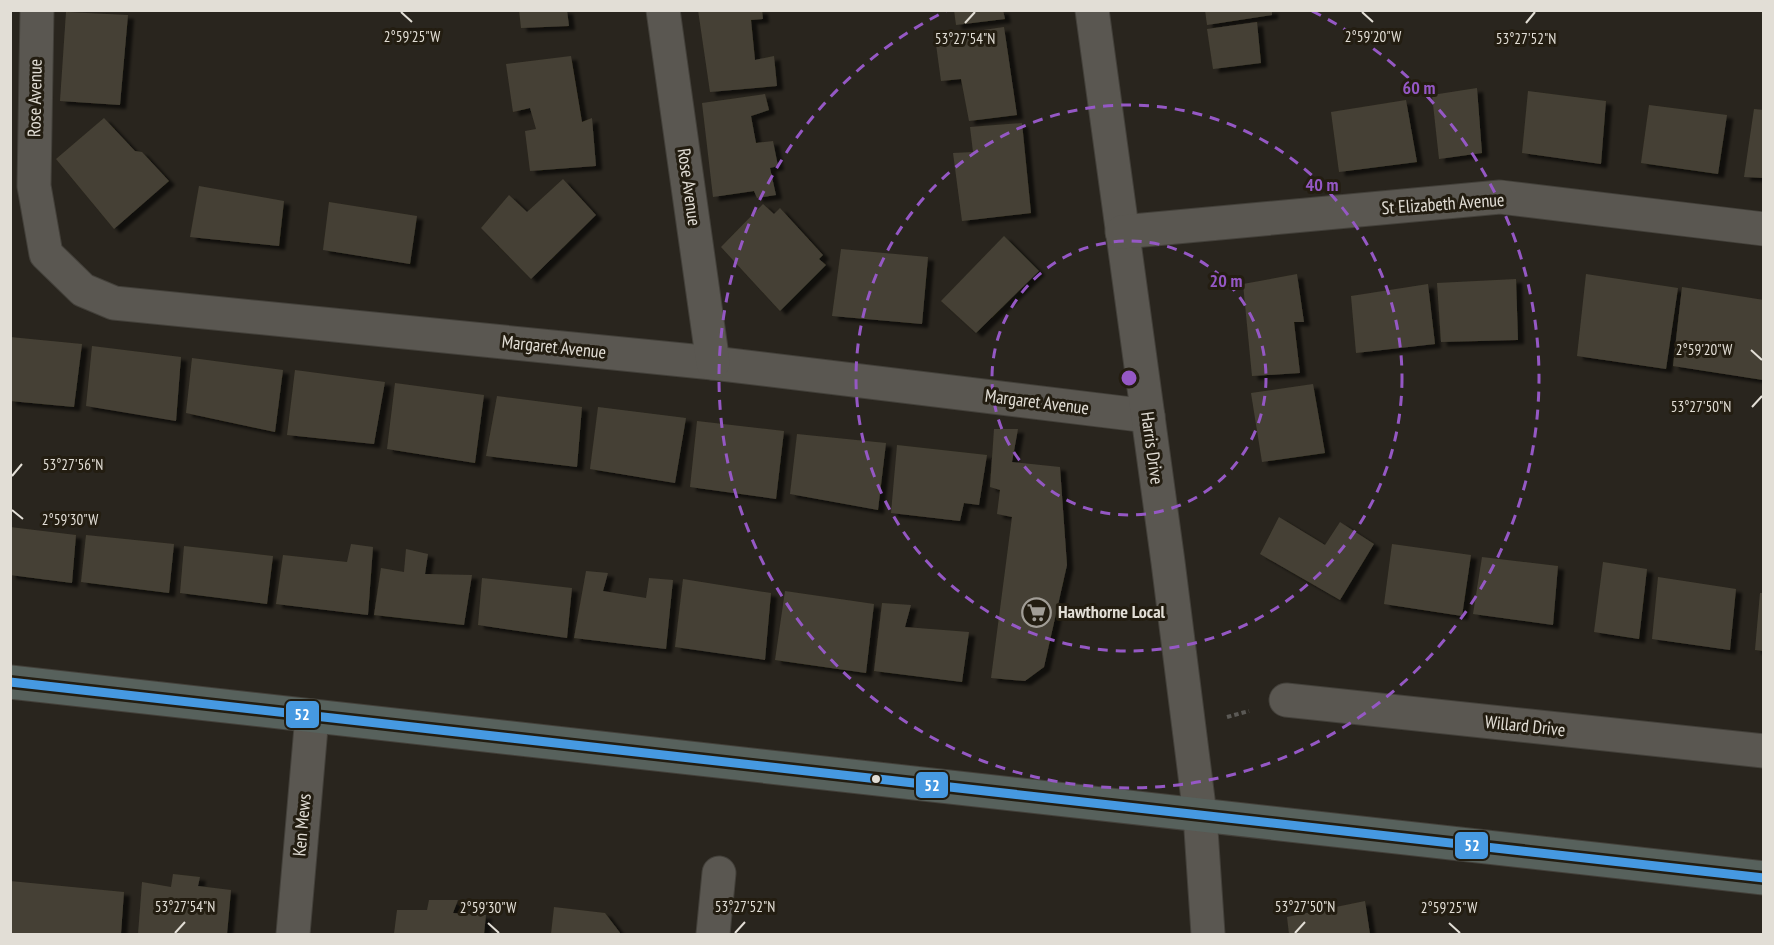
<svg xmlns="http://www.w3.org/2000/svg" width="1774" height="945" font-family="'PT Sans Narrow',sans-serif">
<style>
.building{fill:#454034;filter:url(#shadow)}
.lines{fill:none;stroke-linecap:round;stroke-linejoin:round}
.minor-casing{stroke:#43403a;stroke-width:35}
.primary-casing{stroke:#43403a;stroke-width:35}
.path{stroke:#5b5955;stroke-width:4;stroke-dasharray:4.5 3;stroke-linecap:butt}
.minor{stroke:#5a5751;stroke-width:33}
.primary{stroke:#57615c;stroke-width:33}
.bus-1-casing{stroke:#231d11;stroke-width:14}
.bus-1{stroke:#4699e1;stroke-width:9}
.ticks{fill:none;stroke:#e2ded6;stroke-width:2}
.ring{fill:none;stroke:#9558c5;stroke-width:3;stroke-dasharray:10 8}
.bus-dot{fill:#e2ded6;stroke:#231d11;stroke-width:2}
.labels{text-anchor:middle;stroke-width:6;stroke-linejoin:round;paint-order:stroke}
.street-label{font-size:18px;fill:#e2ded6;stroke:#231d11}
.poi-label{font-size:18px;font-weight:bold;fill:#e2ded6;stroke:#231d11;text-anchor:start}
.ticks-label{font-size:15px;text-anchor:middle;fill:#e2ded6;stroke:#231d11;stroke-width:6;stroke-linejoin:round;paint-order:stroke}
.centre{fill:#9558c5;stroke:#231d11;stroke-width:3}
.ring-label{font-size:18px;text-anchor:middle;font-weight:bold;fill:#9558c5;stroke:#231d11;stroke-width:6;stroke-linejoin:round;paint-order:stroke}
.line-badge{stroke:#231d11;stroke-width:2}
.badge-label{font-size:16px;text-anchor:middle;font-weight:bold;fill:#fff}
</style>
<defs>
<filter id="shadow"><feDropShadow dx="6" dy="4" stdDeviation="1.5" flood-color="#0009"/></filter>
</defs>
<rect width="100%" height="100%" fill="#29251e"/>
<g class="building">
<polygon points="519,10 567,10 569,26 521,28"/>
<polygon points="698,10 762,10 763,19 751,20 755,60 774,56 777,86 710,92"/>
<polygon points="954,10 1003,10 1005,19 956,25"/>
<polygon points="1205,10 1272,10 1272,15 1207,25"/>
<polygon points="66,12 128,15 120,105 60,101"/>
<polygon points="1257,22 1261,63 1213,69 1207,29"/>
<polygon points="1004,27 1017,115 969,121 961,79 941,81 935,37"/>
<polygon points="571,56 582,122 592,118 596,166 530,171 525,131 536,129 530,108 513,112 506,64"/>
<polygon points="1477,88 1482,153 1439,159 1432,95"/>
<polygon points="1528,91 1606,101 1601,164 1522,153"/>
<polygon points="765,94 769,110 751,116 756,143 773,141 778,166 770,168 776,195 757,198 754,191 713,197 702,103"/>
<polygon points="1406,100 1417,162 1339,172 1331,112"/>
<polygon points="1649,105 1727,115 1718,174 1641,163"/>
<polygon points="1754,109 1764,110 1764,178 1744,177"/>
<polygon points="104,118 135,151 142,152 169,181 114,229 56,159"/>
<polygon points="1022,123 1031,213 962,221 953,153 973,152 970,127"/>
<polygon points="563,179 596,215 531,279 481,228 509,195 527,212"/>
<polygon points="199,186 284,201 279,246 190,237"/>
<polygon points="329,202 417,216 410,264 323,250"/>
<polygon points="763,204 774,214 780,208 823,255 819,259 826,265 780,311 721,247"/>
<polygon points="1004,236 1039,271 976,333 941,301"/>
<polygon points="841,249 928,257 922,324 832,316"/>
<polygon points="1297,274 1304,322 1294,322 1300,373 1252,376 1243,284"/>
<polygon points="1586,274 1678,288 1666,369 1577,356"/>
<polygon points="1516,279 1518,340 1441,342 1437,283"/>
<polygon points="1428,284 1435,344 1356,353 1351,296"/>
<polygon points="1682,287 1764,300 1763,380 1673,366"/>
<polygon points="10,337 82,344 74,407 10,401"/>
<polygon points="92,346 181,357 176,421 86,406"/>
<polygon points="192,358 283,370 275,432 186,413"/>
<polygon points="295,370 385,382 374,444 287,435"/>
<polygon points="395,383 484,395 475,463 387,449"/>
<polygon points="1313,384 1325,453 1262,462 1251,393"/>
<polygon points="497,396 582,407 577,467 486,456"/>
<polygon points="598,407 686,418 675,483 590,469"/>
<polygon points="697,421 784,431 776,499 690,487"/>
<polygon points="994,429 1018,429 1012,462 1060,467 1067,565 1044,667 1025,681 991,678 1012,517 997,514 1000,490 990,487"/>
<polygon points="797,434 886,443 878,510 790,494"/>
<polygon points="897,445 987,455 979,505 964,503 960,521 891,513"/>
<polygon points="1279,517 1325,545 1340,522 1374,544 1340,600 1260,554"/>
<polygon points="10,527 76,535 72,583 10,575"/>
<polygon points="86,535 174,544 169,593 81,582"/>
<polygon points="351,544 373,547 368,615 276,604 283,555 347,562"/>
<polygon points="1392,544 1471,555 1462,616 1384,604"/>
<polygon points="184,546 273,556 267,604 180,593"/>
<polygon points="406,549 428,554 425,574 472,575 464,625 374,615 381,568 404,572"/>
<polygon points="1482,557 1558,566 1553,625 1473,614"/>
<polygon points="1603,562 1647,569 1639,639 1594,632"/>
<polygon points="586,571 608,573 603,591 646,598 649,578 673,580 666,649 574,638"/>
<polygon points="1658,577 1736,589 1730,650 1652,639"/>
<polygon points="482,578 572,588 567,638 478,625"/>
<polygon points="683,579 771,593 765,660 675,647"/>
<polygon points="785,591 874,604 866,673 775,660"/>
<polygon points="1760,593 1764,593 1764,651 1755,650"/>
<polygon points="882,603 911,605 905,627 969,632 962,682 874,671"/>
<polygon points="173,874 200,877 198,886 231,890 227,934 138,934 142,882 171,887"/>
<polygon points="10,881 124,892 121,934 10,934"/>
<polygon points="429,900 458,900 453,913 486,915 484,934 394,934 397,910 427,910"/>
<polygon points="1365,901 1370,934 1289,934 1287,917"/>
<polygon points="554,907 605,913 621,934 551,934"/>
</g>
<g class="lines">
<defs>
<g id="minor">
<polyline points="37,10 34,186 46,254 83,290 114,303 713,363 1148,416"/>
<polyline points="663,10 713,363"/>
<polyline points="1092,10 1168,562 1200,815 1208,934"/>
<polyline points="1122,232 1500,197 1764,229"/>
<polyline points="1286,700 1764,751"/>
<polyline points="293,934 312,716"/>
<polyline points="713,934 719,873"/>
</g>
<polyline id="primary" points="10,682 1764,878"/>
</defs>
<use href="#minor" class="minor-casing"/>
<use href="#primary" class="primary-casing"/>
<polyline class="path" points="1227,717 1249,711"/>
<use href="#minor" class="minor"/>
<use href="#primary" class="primary"/>
<defs>
<polyline id="bus-1" points="10,682 1764,878"/>
</defs>
<use href="#bus-1" class="bus-1-casing"/>
<use href="#bus-1" class="bus-1"/>
</g>
<path class="ticks" d="M401,12L412,22M1362,12L1373,22M965,23L975,12M1526,23L1535,12M1751,350L1762,360M1752,407L1762,396M12,476L22,464M12,510L23,519M488,923L499,933M1449,923L1460,933M175,933L185,922M735,933L745,922M1295,933L1305,922"/>
<g class="ring">
<circle cx="1129" cy="378" r="137"/>
<circle cx="1129" cy="378" r="273"/>
<path d="M1312 11A410 410 0 1 1 946 11"/>
</g>
<defs>
<symbol id="supermarket-ring" viewBox="-11 -11 22 22"><circle r="9.5" fill="#231d11" stroke="#a19d96" stroke-width="1.5"/><path d="M-6-5.5h2.5l.6 2H6L4.5 2H-2.5L-4.4-4H-6ZM-1.5 3.2a1.3 1.3 0 1 0 .1 0ZM3 3.2a1.3 1.3 0 1 0 .1 0Z" fill="#a19d96"/></symbol>
</defs>
<g fill-rule="evenodd">
<use href="#supermarket-ring" x="1020" y="596" width="33" height="33"/>
</g>
<circle class="bus-dot" cx="876" cy="779" r="5"/>
<g class="labels">
<g class="street-label">
<text transform="translate(35 98) rotate(-89)" y="6">Rose Avenue</text>
<text transform="translate(689 187) rotate(82)" y="6">Rose Avenue</text>
<text transform="translate(1443 204) rotate(-4)" y="6">St Elizabeth Avenue</text>
<text transform="translate(554 347) rotate(6)" y="6">Margaret Avenue</text>
<text transform="translate(1037 402) rotate(7)" y="6">Margaret Avenue</text>
<text transform="translate(1152 448) rotate(82)" y="6">Harris Drive</text>
<text transform="translate(1525 726) rotate(6)" y="6">Willard Drive</text>
<text transform="translate(302 825) rotate(-85)" y="6">Ken Mews</text>
</g>
<g class="poi-label">
<text x="1058" y="618">Hawthorne Local</text>
</g>
</g>
<g class="ticks-label">
<text x="1373" y="42">2°59'20"W</text>
<text x="412" y="42">2°59'25"W</text>
<text x="965" y="44">53°27'54"N</text>
<text x="1526" y="44">53°27'52"N</text>
<text x="1704" y="355">2°59'20"W</text>
<text x="1701" y="412">53°27'50"N</text>
<text x="73" y="470">53°27'56"N</text>
<text x="70" y="525">2°59'30"W</text>
<text x="185" y="912">53°27'54"N</text>
<text x="745" y="912">53°27'52"N</text>
<text x="1305" y="912">53°27'50"N</text>
<text x="488" y="913">2°59'30"W</text>
<text x="1449" y="913">2°59'25"W</text>
</g>
<circle cx="1129" cy="378" r="9" class="centre"/>
<g class="ring-label">
<text x="1419" y="94">60 m</text>
<text x="1322" y="191">40 m</text>
<text x="1226" y="287">20 m</text>
</g>
<g class="line-badge">
<rect x="285" y="700" width="35" height="29" rx="6" fill="#4699e1"/>
<rect x="915" y="771" width="34" height="28" rx="6" fill="#4699e1"/>
<rect x="1454" y="831" width="35" height="29" rx="6" fill="#4699e1"/>
</g>
<g class="badge-label">
<text x="302" y="720">52</text>
<text x="932" y="791">52</text>
<text x="1472" y="851">52</text>
</g>
<rect width="1774" height="945" fill="none" stroke="#e2ded6" stroke-width="24"/>
</svg>
